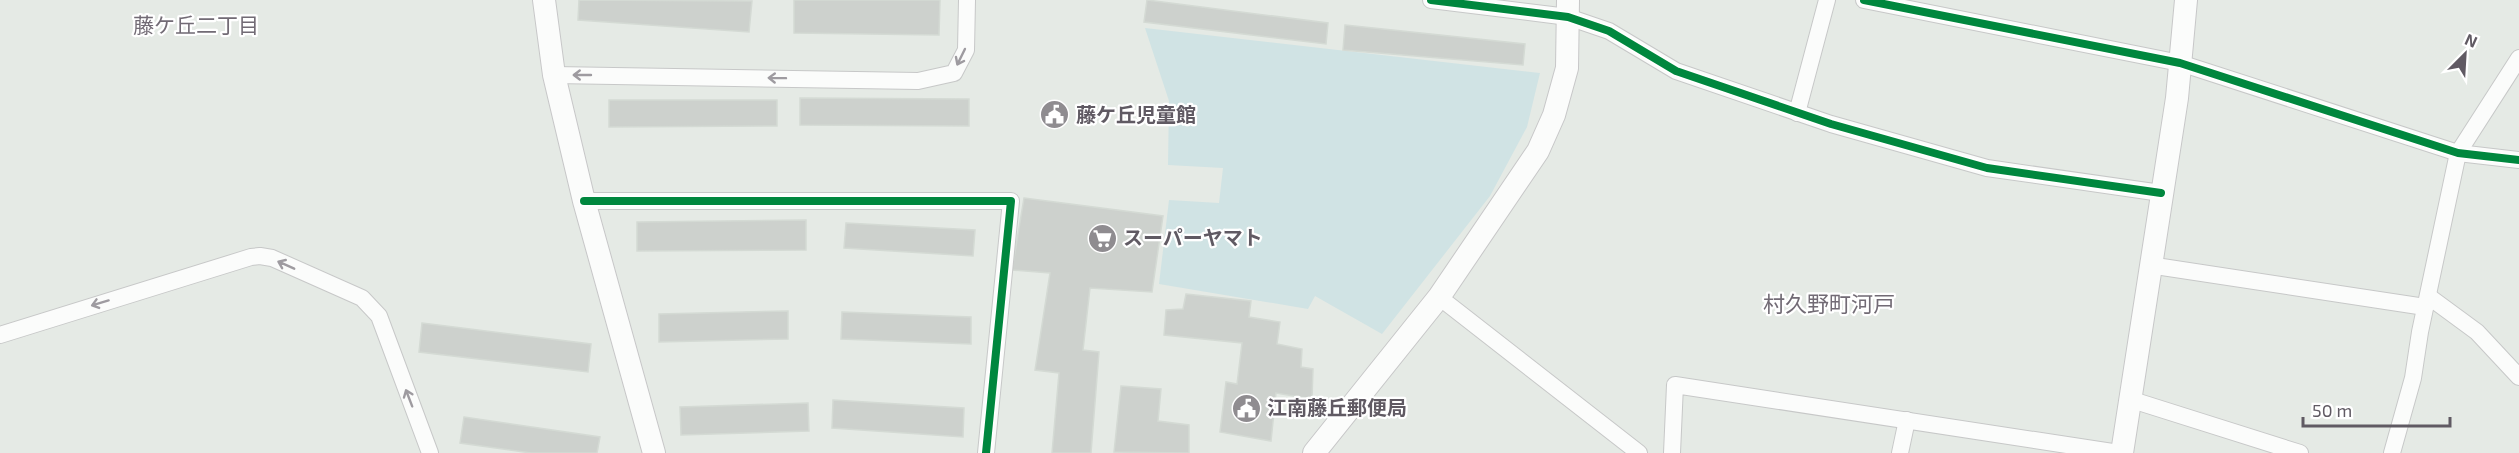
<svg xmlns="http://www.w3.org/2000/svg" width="2519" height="453" font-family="'Exo 2','Noto Sans JP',sans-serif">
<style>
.green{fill:#d0e3e4}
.building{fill:#cdd1cd;stroke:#d4dad4;stroke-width:1.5}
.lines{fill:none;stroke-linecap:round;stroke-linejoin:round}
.street-casing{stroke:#c7c8c8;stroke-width:18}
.secondary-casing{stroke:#c7c7c8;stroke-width:24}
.street{stroke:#fbfcfb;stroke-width:16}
.secondary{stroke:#fbfcfb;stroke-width:22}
.cycleway-casing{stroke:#fff;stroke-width:11}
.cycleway{stroke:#00873e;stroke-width:8}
.oneway{stroke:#9e9ba0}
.labels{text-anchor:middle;stroke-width:4.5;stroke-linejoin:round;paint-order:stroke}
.poi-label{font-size:20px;font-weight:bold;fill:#605a63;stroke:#fff;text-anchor:start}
.neighbourhood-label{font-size:21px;fill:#726b75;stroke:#fff}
.quarter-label{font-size:22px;fill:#726b75;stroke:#fff}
</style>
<rect width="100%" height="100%" fill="#e5eae5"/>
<polygon class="green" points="1145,28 1540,73 1527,127 1490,196 1382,334 1315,296 1308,309 1159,284 1169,200 1219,203 1223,168 1168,165 1169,101"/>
<g class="building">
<polygon points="579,0 752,1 749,32 578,20"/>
<polygon points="794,0 940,0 939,35 794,33"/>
<polygon points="1147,0 1328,23 1326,44 1144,22"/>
<polygon points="1345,25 1525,44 1523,65 1343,50"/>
<polygon points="800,98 969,99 969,126 800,125"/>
<polygon points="609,100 777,100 777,126 609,127"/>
<polygon points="1024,198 1163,216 1152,292 1090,288 1083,350 1099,352 1091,453 1052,453 1059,373 1035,370 1050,273 1012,270"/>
<polygon points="806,220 806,250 637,251 637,222"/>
<polygon points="846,223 975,230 973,256 844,248"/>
<polygon points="1186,294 1251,301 1249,317 1280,322 1277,344 1302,349 1301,367 1313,369 1312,399 1276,393 1271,441 1220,432 1226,382 1237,384 1242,343 1164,335 1166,310 1183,309"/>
<polygon points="788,311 788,339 659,342 659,314"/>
<polygon points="842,312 971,317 971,344 841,339"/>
<polygon points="422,323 591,344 588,372 419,352"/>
<polygon points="1121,386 1161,389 1158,421 1189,425 1189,453 1114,452"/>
<polygon points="833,400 964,408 963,437 832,428"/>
<polygon points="808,403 809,431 681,435 680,407"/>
<polygon points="464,417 600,437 597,453 531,453 460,443"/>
</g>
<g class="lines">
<defs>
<g id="street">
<polyline points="1431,0 1568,17 1609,31 1676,71 1831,124 1987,168 2161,193"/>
<polyline points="1864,0 2180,63 2458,153 2519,160"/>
<polyline points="554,75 918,81 954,73 966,50 967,0"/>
<polyline points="1797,113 1827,0"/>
<polyline points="584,201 1011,201 986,453"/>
<polyline points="2149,265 2425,307"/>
<polyline points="2428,296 2477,332 2519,377"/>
<polyline points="1439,297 1639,453"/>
<polyline points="0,335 251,257 260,256 272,258 362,298 379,316 430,453"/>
<polyline points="2129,399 2300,453"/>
<polyline points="1672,453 1675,385 2119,453"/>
<polyline points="1900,453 1907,420"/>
<polyline points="2392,453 2413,378 2420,332 2458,153 2519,58"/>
</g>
<g id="secondary">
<polyline points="544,0 554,75 584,201 654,453"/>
<polyline points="1314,453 1439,297 1538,151 1554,115 1567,68 1568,0"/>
<polyline points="2122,453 2177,98 2186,0"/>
</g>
</defs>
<use href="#street" class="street-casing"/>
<use href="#secondary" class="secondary-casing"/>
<use href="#street" class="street"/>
<use href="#secondary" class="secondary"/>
<defs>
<g id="cycleway">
<polyline points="1431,0 1568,17 1609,31 1676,71 1831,124 1987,168 2161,193"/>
<polyline points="1864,0 2180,63 2458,153 2519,160"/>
<polyline points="584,201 1011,201 986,453"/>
</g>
</defs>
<use href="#cycleway" class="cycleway-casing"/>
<use href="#cycleway" class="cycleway"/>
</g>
<defs><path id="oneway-shaft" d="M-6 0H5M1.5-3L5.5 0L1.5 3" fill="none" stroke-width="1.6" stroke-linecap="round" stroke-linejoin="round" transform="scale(1.5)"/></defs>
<g class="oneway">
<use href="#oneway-shaft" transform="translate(961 57) rotate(116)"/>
<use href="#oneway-shaft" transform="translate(582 75) rotate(-180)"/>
<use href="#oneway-shaft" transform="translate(777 78) rotate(-179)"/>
<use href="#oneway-shaft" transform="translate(286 265) rotate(-156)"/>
<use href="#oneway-shaft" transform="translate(100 303) rotate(163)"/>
<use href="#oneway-shaft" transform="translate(409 398) rotate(-111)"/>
</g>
<defs>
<symbol id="civic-disc" viewBox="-11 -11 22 22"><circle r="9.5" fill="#8f8c90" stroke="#fff"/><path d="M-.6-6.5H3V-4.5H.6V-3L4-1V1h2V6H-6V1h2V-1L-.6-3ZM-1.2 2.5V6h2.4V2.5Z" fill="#fff"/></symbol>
<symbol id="supermarket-disc" viewBox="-11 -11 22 22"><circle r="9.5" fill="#8f8c90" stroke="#fff"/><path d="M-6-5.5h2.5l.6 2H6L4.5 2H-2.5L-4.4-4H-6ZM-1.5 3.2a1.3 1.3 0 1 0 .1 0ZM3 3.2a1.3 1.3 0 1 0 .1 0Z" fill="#fff"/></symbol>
</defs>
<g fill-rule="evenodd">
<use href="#civic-disc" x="1038" y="98" width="33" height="33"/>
<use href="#supermarket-disc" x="1086" y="222" width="33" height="33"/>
<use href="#civic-disc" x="1230" y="392" width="33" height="33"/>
</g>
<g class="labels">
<g class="poi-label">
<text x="1076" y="122">藤ケ丘児童館</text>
<text x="1123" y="245">スーパーヤマト</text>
<text x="1267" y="415">江南藤丘郵便局</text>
</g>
<g class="neighbourhood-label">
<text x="196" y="33">藤ケ丘二丁目</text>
</g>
<g class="quarter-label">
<text x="1829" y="312">村久野町河戸</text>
</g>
</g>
<g transform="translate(2465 54) rotate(24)" stroke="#ffffff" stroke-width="4.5" paint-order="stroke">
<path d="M0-4.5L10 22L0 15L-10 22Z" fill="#605a63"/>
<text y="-9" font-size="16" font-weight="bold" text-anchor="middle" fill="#605a63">N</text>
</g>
<path d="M2303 417v9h147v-9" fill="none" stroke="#605a63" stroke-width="3"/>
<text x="2312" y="417" font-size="18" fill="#605a63" stroke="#ffffff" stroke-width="4.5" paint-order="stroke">50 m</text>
</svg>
